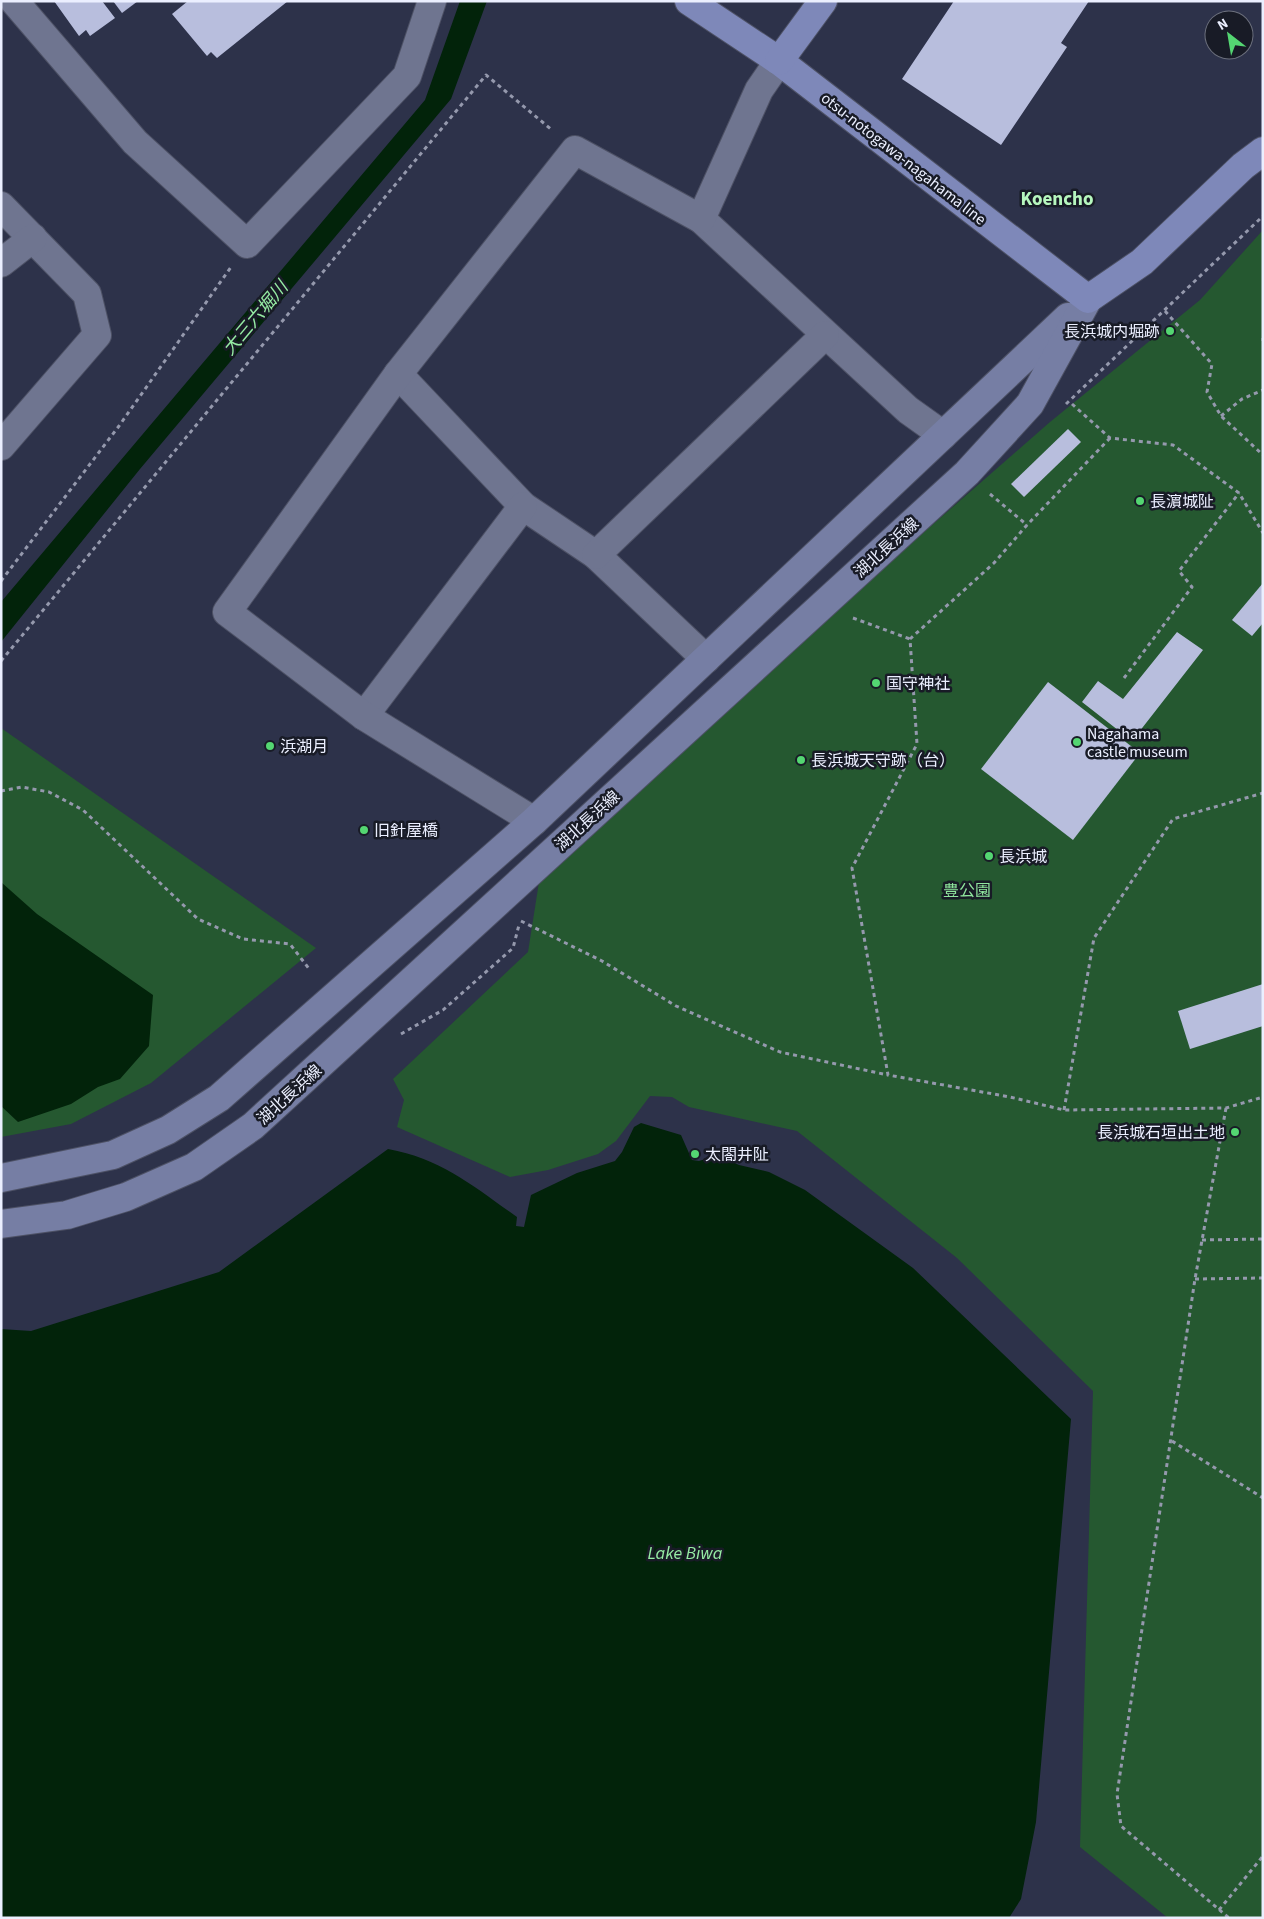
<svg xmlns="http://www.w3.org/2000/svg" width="1264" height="1919" font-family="'Source Sans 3','Noto Sans JP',sans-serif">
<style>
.green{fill:#255830}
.water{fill:#02230a}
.building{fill:#b8bedd}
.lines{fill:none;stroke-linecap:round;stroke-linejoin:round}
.minor-casing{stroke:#4d5165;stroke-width:30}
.secondary-casing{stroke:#4d5165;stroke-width:30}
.primary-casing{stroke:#4d5165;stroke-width:30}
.path{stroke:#9599ad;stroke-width:3;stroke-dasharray:4 4;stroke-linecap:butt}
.minor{stroke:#6f7590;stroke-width:28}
.secondary{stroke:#767ea4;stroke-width:28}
.primary{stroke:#7e88b9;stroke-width:28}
.poi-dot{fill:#54d672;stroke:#181b26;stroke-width:2}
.labels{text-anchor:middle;stroke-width:5;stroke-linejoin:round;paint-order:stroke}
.street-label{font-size:16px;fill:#ebefff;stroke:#181b26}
.poi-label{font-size:16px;fill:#ebefff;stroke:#181b26;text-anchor:start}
.park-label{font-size:16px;fill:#8fe59d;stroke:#181b26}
.water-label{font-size:18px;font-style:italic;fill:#96eca4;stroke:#181b26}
.quarter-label{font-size:19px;font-weight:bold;fill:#b6f7be;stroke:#181b26}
</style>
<rect width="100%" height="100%" fill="#2d324a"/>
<g class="green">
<polygon points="1263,230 1263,1918 1168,1918 1080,1847 1093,1391 957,1258 797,1131 689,1107 672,1097 650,1096 616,1141 598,1154 548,1170 510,1177 397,1127 404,1100 393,1079 528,952 539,882 915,540 1050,422 1200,300"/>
<polygon points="1,728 316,948 151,1083 71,1124 1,1137"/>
</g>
<g class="water">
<polygon points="460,1 487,1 451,99 140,469 1,642 1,602 425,100"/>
<polygon points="1,882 37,914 153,995 149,1046 120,1079 98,1087 71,1104 18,1122 1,1106"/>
<path d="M641,1123L681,1135L692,1160L699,1161L712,1157H722L739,1165L769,1172L805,1190L913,1268L1071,1419L1036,1822L1021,1899L1009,1918H1V1329L31,1331L219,1272L388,1149C442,1159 473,1186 517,1217L516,1226L524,1227L531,1195L577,1173L615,1161L622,1152L634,1127Z"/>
</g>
<g class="building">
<polygon points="54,1 102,1 115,18 90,36 86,30 79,36"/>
<polygon points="113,1 138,1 122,13"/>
<polygon points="188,1 288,1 217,58 211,52 207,56 172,14"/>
<polygon points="954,1 1089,1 1061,43 1067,47 1001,145 902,79"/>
<polygon points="1068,429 1081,442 1024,497 1011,484"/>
<polygon points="1263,583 1263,623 1252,636 1232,620"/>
<polygon points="1177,632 1203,650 1132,741 1082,702 1098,681 1123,699"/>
<polygon points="1048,682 1140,753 1073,840 981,769"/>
<polygon points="1263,984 1263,1026 1190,1049 1178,1011"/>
</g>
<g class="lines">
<defs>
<g id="minor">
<polyline points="14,1 135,142 247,244 407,76 432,1"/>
<polyline points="1,206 87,294 97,335 1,446"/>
<polyline points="701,219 908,410 943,435"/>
<polyline points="1,263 33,238"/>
<polyline points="398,374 523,506 596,555 706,659"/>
<polyline points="596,555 825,335"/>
<polyline points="364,716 523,506"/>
<polyline points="534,821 364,716 227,612 398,374 575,150 701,219 759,90 779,61"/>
</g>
<g id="secondary">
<polyline points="1,1178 113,1155 168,1130 219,1098 534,821 1068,317"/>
<polyline points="1,1224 67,1215 126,1197 194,1167 253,1126 967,473 1030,404 1088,299"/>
</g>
<g id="primary">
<polyline points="689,1 779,61 1088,299 1142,262 1243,166 1263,151"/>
<polyline points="779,61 823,1"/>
</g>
</defs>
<use href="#minor" class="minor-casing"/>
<use href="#secondary" class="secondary-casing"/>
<use href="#primary" class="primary-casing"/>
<g class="path">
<polyline points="1165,311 1212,364 1207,392 1221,416 1263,455"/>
<polyline points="1263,338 1263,341"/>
<polyline points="1066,404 1263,216"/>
<polyline points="1072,404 1110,438 1173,445 1239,493 1263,533"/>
<polyline points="1221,416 1242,399 1263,390"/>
<polyline points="1110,438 1027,525 994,563 910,639 917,744 852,868 888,1075 1010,1097 1064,1110 1226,1108 1263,1097"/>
<polyline points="990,494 1027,525"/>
<polyline points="1,581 119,426 231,267"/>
<polyline points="853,618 910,639"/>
<polyline points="1,661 486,75 552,130"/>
<polyline points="1124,678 1192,587 1179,571 1239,493"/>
<polyline points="1,791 22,787 49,792 83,810 198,919 243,939 290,944 310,970"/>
<polyline points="521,921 602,961 676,1006 780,1052 888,1075"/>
<polyline points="401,1034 443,1010 513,948 519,925"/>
<polyline points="1226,1108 1195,1279 1117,1794 1121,1826 1229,1918"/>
<polyline points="1064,1110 1094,938 1173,819 1263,793"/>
<polyline points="1202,1240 1263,1239"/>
<polyline points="1195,1279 1263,1278"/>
<polyline points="1172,1441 1263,1498"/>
<polyline points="1219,1910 1263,1856"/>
</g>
<use href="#minor" class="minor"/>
<use href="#secondary" class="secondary"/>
<use href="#primary" class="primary"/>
</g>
<g class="poi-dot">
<circle cx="1170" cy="331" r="5"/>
<circle cx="1140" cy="501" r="5"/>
<circle cx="876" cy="683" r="5"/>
<circle cx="1077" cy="742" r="5"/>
<circle cx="270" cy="746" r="5"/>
<circle cx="801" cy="760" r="5"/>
<circle cx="364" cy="830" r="5"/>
<circle cx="989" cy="856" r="5"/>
<circle cx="1235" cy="1132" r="5"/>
<circle cx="695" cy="1154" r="5"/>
</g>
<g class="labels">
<g class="street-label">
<text transform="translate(904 158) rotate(38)" y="6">otsu-notogawa-nagahama line</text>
<text transform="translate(886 547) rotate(-42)" y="6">湖北長浜線</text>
<text transform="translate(587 820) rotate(-42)" y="6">湖北長浜線</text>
<text transform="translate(289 1094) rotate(-42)" y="6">湖北長浜線</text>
</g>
<g class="poi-label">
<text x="1160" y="337" text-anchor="end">長浜城内堀跡</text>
<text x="1150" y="507">長濵城阯</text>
<text x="886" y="689">国守神社</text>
<text x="1087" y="739">Nagahama<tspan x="1087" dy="18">castle museum</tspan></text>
<text x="280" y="752">浜湖月</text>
<text x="811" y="766">長浜城天守跡（台）</text>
<text x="374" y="836">旧針屋橋</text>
<text x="999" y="862">長浜城</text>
<text x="1225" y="1138" text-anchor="end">長浜城石垣出土地</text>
<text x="705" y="1160">太閤井阯</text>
</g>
<g class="park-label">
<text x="967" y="896">豊公園</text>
</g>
<g class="water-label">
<text transform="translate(255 318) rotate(-50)" y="6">大三六堀川</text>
<text x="685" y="1559">Lake Biwa</text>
</g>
<g class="quarter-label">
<text x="1057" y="205">Koencho</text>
</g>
</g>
<rect width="1264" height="1919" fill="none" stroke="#ebefff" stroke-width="5"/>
<g transform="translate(1229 35) rotate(329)"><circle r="24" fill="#181b26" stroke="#6c707d"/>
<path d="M0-4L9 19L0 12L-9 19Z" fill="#54d672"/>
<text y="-8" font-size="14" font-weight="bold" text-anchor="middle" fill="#ebefff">N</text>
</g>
</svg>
